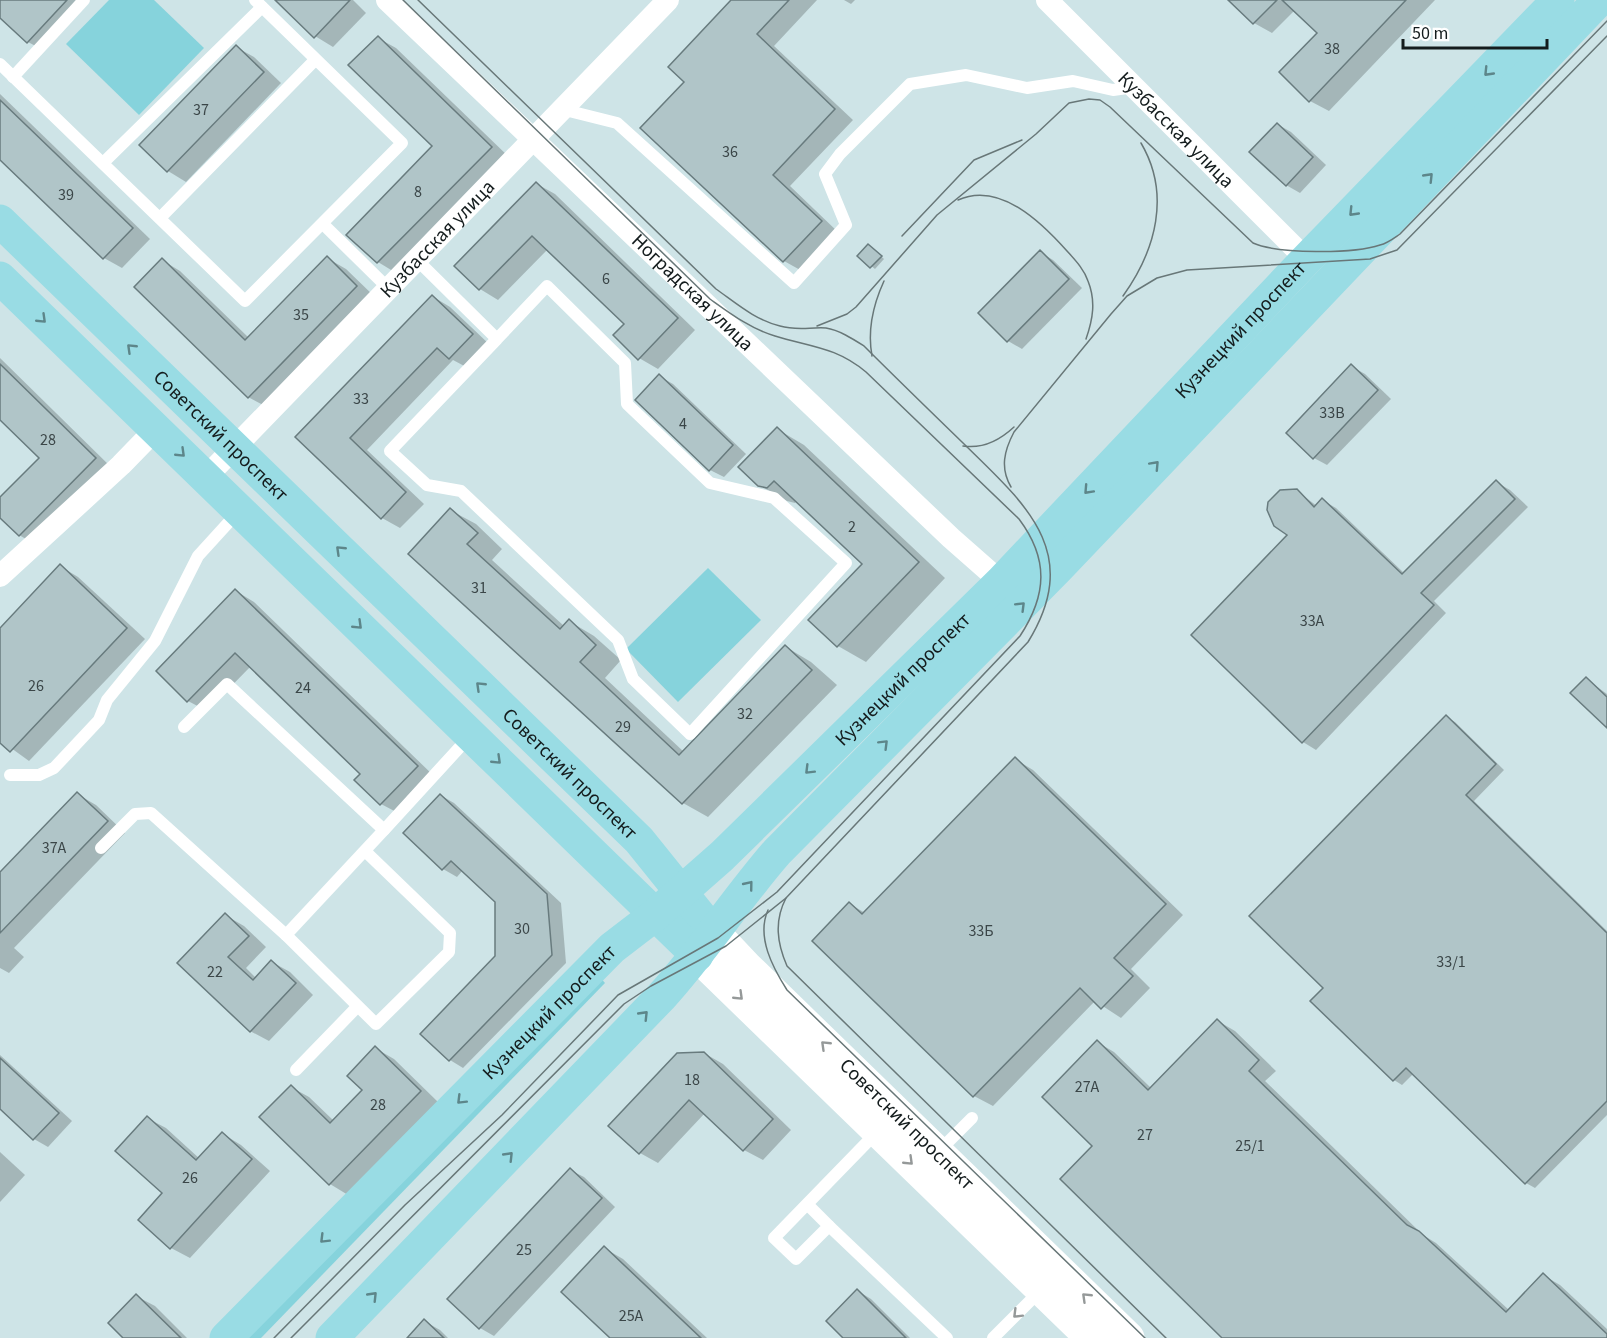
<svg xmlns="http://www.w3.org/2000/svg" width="1607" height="1338" font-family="'Source Sans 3',sans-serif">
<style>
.green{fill:#86d3dc}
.shadow{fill:#0003}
.building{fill:#b0c5c8;stroke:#687b7e;stroke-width:1.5}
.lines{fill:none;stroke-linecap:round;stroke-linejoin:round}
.service{stroke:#fff;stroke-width:12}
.minor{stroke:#fff;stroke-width:22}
.secondary{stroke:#fff;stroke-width:33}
.primary{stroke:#99dce4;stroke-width:33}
.tram{stroke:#687778;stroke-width:1.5}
.oneway{stroke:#5d868a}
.oneway2{stroke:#959999}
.labels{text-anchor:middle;stroke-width:5;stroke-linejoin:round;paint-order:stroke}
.number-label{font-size:16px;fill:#3b4648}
.street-label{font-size:20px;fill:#141c1d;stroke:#fff}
</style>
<rect width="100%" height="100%" fill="#cee4e7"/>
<g class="green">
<polygon points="109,0 154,0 204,48 139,115 66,44"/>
<polygon points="708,568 761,620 678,702 626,649"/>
<polygon points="597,974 605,983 261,1338 244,1338"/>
</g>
<g class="shadow">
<polygon points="2,0 90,0 43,50 28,42 0,16"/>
<polygon points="277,0 353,0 366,13 333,47 315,36"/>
<polygon points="734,0 817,0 774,46 853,120 790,186 839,233 802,271 784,261 686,82"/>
<polygon points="844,0 855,0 851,4"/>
<polygon points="1231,0 1435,0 1329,111 1310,101 1281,72 1319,33 1295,10 1272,33 1254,23"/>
<polygon points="378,38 396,48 510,158 396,273 378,262 348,235 434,146"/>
<polygon points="236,47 254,57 281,83 186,182 168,171 141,145"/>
<polygon points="0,94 150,239 122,268 104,258 0,158"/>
<polygon points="1277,124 1291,132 1326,165 1300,193 1286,185"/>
<polygon points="537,184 555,194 695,330 658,369 639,358 626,324 548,249 498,300 480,289"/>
<polygon points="872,248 884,259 875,269 859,256"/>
<polygon points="1040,252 1053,260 1082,288 1022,349 1008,341"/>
<polygon points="327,258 346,269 375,297 267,407 248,397 162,260 180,271 249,338"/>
<polygon points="432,296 450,307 490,345 468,368 453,360 367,450 424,504 400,528 382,518 297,437"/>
<polygon points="0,358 113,469 38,546 19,535 0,516 0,499 41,458 0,418"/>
<polygon points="1351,366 1365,374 1391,399 1327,465 1314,458"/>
<polygon points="659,376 673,384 746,454 724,477 710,470"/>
<polygon points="777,429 804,445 945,578 866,662 838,646 810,620 864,564 797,500 795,503 787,501 759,485"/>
<polygon points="1496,482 1510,490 1528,507 1434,601 1446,613 1316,750 1303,742 1289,534 1297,491 1317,506 1322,500 1336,508 1405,574"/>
<polygon points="450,510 476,524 502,549 492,560 564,626 569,621 594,636 621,660 605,678 684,752 786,647 811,662 837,685 708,817 683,803 410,554"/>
<polygon points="60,566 78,577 145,639 29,761 0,740 0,630"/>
<polygon points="236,591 254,602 435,777 400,814 381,804 356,779 362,774 251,666 207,711 188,701 158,671"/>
<polygon points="1586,679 1607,694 1607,726"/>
<polygon points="1446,717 1455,722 1504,770 1474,801 1607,931 1607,1115 1535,1188 1526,1183 1414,1073 1402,1085 1394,1080 1325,988"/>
<polygon points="1015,759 1033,770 1183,915 1131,969 1150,988 1121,1018 1095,1001 993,1106 974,1096 814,941 850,904 865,913"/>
<polygon points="77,794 96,805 125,833 14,948 24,957 9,973 0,968 0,874"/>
<polygon points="440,795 454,803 561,903 566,963 463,1068 450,1060 422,1033 496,957 496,901 463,870 457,877 443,869"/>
<polygon points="225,915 244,926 266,947 246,968 256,978 272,962 290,972 313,995 269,1041 250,1031 180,963"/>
<polygon points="1218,1021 1235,1031 1276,1071 1265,1081 1423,1235 1436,1243 1509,1310 1543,1275 1560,1285 1607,1329 1607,1338 1224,1338 1094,1146 1097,1042 1114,1052 1151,1088"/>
<polygon points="375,1048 394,1059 438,1102 348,1195 330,1184 291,1087 309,1097 334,1121 364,1090"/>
<polygon points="704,1053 723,1064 791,1130 763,1160 744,1150 705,1113 658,1163 640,1153"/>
<polygon points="0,1055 72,1121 48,1147 34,1139 0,1107"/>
<polygon points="147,1118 166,1128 200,1159 223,1134 241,1145 270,1171 190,1258 171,1248 140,1219 164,1193"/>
<polygon points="0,1152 25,1175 0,1202"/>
<polygon points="570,1170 584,1177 615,1207 494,1336 480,1328 449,1299"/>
<polygon points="604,1248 623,1259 707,1338 613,1338"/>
<polygon points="858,1291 871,1299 910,1338 846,1338"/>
<polygon points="136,1296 155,1306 187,1338 124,1338"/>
<polygon points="424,1321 440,1330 448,1338 409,1338"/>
</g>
<g class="building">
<polygon points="0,0 67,0 27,43 0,18"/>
<polygon points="275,0 350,0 314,38"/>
<polygon points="731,0 789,0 757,34 835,109 773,175 822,221 783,262 640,128 684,82 668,67"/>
<polygon points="1228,0 1277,0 1253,24"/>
<polygon points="1282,0 1406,0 1309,102 1279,72 1317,33"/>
<polygon points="378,36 492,147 377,263 346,235 432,146 348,65"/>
<polygon points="236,45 264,72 167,172 139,145"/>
<polygon points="0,100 133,228 103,259 0,160"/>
<polygon points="1277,123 1313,157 1286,186 1249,152"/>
<polygon points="536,182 678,318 638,360 613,335 624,324 532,236 479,290 454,266"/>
<polygon points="868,244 882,256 870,268 857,256"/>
<polygon points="1040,250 1069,279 1007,342 978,313"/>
<polygon points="327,256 357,286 248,398 134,287 162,258 245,340"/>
<polygon points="432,295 473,334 449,359 437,348 350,438 406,492 381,519 295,437"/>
<polygon points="0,364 96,458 19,536 0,518 0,497 39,458 0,420"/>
<polygon points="1351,364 1378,390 1313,459 1286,433"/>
<polygon points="659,374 733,445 709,471 635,400"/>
<polygon points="777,427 919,562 837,647 808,620 862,564 774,481 767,488 758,486 738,467"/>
<polygon points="1496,480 1515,499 1421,593 1434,605 1302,743 1191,635 1287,535 1274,526 1267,510 1268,502 1280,490 1297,489 1314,507 1322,498 1402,574"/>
<polygon points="450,508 478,533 467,544 560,629 569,619 596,645 580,662 679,755 785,645 812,670 682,804 408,554"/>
<polygon points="60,564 127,628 10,752 0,743 0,628"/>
<polygon points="235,589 418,766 380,805 354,780 360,774 235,653 187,702 156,671"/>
<polygon points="1586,677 1607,697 1607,728 1570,693"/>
<polygon points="1446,715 1496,764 1466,795 1607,933 1607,1101 1525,1184 1406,1068 1393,1081 1310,1001 1323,988 1249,916"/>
<polygon points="1015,757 1166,904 1114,958 1133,976 1101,1009 1080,988 973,1097 812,941 849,902 862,914"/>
<polygon points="77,792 108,821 0,933 0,872"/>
<polygon points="440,794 547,894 552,955 449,1061 420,1034 495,956 495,902 451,861 442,870 403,833"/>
<polygon points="225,913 249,936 228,957 253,980 271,960 296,983 250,1032 177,963"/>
<polygon points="1217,1019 1259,1060 1249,1071 1407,1225 1419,1231 1506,1312 1543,1273 1607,1334 1607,1338 1222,1338 1060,1179 1092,1146 1042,1097 1097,1040 1148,1090"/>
<polygon points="375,1046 421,1091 329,1185 259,1117 291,1085 330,1123 362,1090 347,1076"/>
<polygon points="704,1052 773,1119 743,1151 689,1100 639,1154 608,1126 677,1053"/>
<polygon points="0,1058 59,1113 33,1140 0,1109"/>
<polygon points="147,1116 196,1160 222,1132 252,1159 170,1249 138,1220 162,1193 115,1151"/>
<polygon points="570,1168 602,1198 479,1329 447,1299"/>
<polygon points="604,1246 701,1338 610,1338 561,1292"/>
<polygon points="857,1289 906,1338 843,1338 826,1321"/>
<polygon points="136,1294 181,1338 123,1338 108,1323"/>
<polygon points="424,1319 444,1338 407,1338"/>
</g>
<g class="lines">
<g class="service">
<polyline points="0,64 245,301 402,143 255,0"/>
<polyline points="13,77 84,0"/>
<polyline points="561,109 617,123 794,283 846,225 825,174 840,154 910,84 966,75 1027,88 1073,81 1113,90 1134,87"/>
<polyline points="103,163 262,7"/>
<polyline points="160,218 315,60"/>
<polyline points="323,224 388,288"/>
<polyline points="416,259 497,339 547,286 625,363 627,404 710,483 774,498 846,563 690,734 633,679 618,640 461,491 427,485 390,451 497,339"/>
<polyline points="184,727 227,684 384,830 470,736"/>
<polyline points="10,775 39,775 54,768 99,720 107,700 155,641 198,556 239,511"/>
<polyline points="101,848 135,814 151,813 286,935"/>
<polyline points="365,851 450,933 449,952 376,1024 286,935 384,830"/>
<polyline points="296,1070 357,1007"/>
<polyline points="939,1151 972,1118"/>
<polyline points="807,1204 829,1226 796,1259 774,1238 877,1132"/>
<polyline points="829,1226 947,1338"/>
<polyline points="993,1338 1041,1290"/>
</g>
<g class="minor">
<path id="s1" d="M387,0L951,538L1001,582"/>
<path id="s2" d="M1047,0L1307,260"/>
<path id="s3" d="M206,477L668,0"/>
<polyline points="0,576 121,465 156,429"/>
</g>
<g class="secondary">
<path id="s4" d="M713,932L746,967L1128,1338"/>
<polyline points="697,955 1092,1338"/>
</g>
<g class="primary">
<path id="s5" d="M0,221L639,840L713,932"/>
<polyline points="0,278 697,955"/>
<path id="s6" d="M226,1338L612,948L655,915L722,856L1001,582L1303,263L1558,0"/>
<path d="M332,1338L661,997C703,951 736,899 777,852L1058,568L1599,0"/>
</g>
<g class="tram">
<path d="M958,200C1000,181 1042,223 1067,251C1075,260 1084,269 1088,281C1096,301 1093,319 1086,339"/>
<polyline points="902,236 974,160 1022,140"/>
<path d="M1123,296C1156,250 1171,194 1141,143"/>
<path d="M817,326L847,314L856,307L937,215L1036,134L1069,103L1089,99L1100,100L1110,107L1253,243C1278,254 1354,254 1380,245C1388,243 1394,238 1400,234L1607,21"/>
<path d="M872,356C867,329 873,305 884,281"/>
<path d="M963,446C982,449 1000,440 1014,427"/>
<path d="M1011,487C1000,468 1004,451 1014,432L1111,314L1127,296L1157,278L1187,270L1370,259L1397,250L1607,36"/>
<path d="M786,898C774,921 777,943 787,966L1166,1338"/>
<path d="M768,910C756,937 773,968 787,990L1145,1338"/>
<path d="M274,1338L405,1205L502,1115L618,995L718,938L777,892L1020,636C1047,595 1049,559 1019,519L866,372C836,347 811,347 775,336C751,329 731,314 710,299L403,0"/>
<path d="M291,1338L624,1004L651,986L726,946L786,898L1028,642C1084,551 1024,503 962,442C929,410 896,378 864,346C853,339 839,330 826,328C810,327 797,331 780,326C755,320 736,303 716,289L418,0"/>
</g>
</g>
<defs><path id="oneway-chevron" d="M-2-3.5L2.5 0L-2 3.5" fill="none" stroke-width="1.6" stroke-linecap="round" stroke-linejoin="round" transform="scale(1.5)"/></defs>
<g class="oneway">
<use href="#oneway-chevron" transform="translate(1488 72) rotate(134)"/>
<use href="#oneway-chevron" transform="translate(1429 177) rotate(-46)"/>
<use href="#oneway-chevron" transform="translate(1353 212) rotate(134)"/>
<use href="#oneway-chevron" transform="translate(42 319) rotate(44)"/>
<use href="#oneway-chevron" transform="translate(131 348) rotate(-136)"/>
<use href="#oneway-chevron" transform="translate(181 453) rotate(44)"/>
<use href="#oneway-chevron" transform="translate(1155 465) rotate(-47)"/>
<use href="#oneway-chevron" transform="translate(1088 490) rotate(133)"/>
<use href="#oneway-chevron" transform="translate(340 550) rotate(-136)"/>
<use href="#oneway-chevron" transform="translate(1021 606) rotate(-45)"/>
<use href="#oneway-chevron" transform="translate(358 625) rotate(44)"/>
<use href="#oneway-chevron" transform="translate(480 686) rotate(-136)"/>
<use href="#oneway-chevron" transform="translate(884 744) rotate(-45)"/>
<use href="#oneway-chevron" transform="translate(497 760) rotate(44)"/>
<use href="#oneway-chevron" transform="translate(809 770) rotate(135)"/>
<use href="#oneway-chevron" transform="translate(749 885) rotate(-51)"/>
<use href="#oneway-chevron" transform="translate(644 1015) rotate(-46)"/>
<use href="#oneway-chevron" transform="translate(461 1100) rotate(135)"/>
<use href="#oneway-chevron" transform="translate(509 1156) rotate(-46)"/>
<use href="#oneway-chevron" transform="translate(324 1239) rotate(135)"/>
<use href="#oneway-chevron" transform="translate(373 1296) rotate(-46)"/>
</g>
<g class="oneway2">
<use href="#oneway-chevron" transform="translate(739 996) rotate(44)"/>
<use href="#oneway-chevron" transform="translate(825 1045) rotate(-136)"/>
<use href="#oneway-chevron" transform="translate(909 1161) rotate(44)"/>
<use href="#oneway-chevron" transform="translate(1086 1297) rotate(-136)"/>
<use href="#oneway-chevron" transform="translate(1017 1314) rotate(135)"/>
</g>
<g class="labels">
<g class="number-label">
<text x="1332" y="54">38</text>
<text x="201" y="115">37</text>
<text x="730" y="157">36</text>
<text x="418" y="197">8</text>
<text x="66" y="200">39</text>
<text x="606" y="284">6</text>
<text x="301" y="320">35</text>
<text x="361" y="404">33</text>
<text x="1332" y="418">33В</text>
<text x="683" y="429">4</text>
<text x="48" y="445">28</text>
<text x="852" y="532">2</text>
<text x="479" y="593">31</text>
<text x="1312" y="626">33А</text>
<text x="36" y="691">26</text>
<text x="303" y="693">24</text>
<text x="745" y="719">32</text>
<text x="623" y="732">29</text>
<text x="54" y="853">37А</text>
<text x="522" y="934">30</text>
<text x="981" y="936">33Б</text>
<text x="1451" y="967">33/1</text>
<text x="215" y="977">22</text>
<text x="692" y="1085">18</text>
<text x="1087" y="1092">27А</text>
<text x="378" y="1110">28</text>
<text x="1145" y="1140">27</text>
<text x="1250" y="1151">25/1</text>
<text x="190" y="1183">26</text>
<text x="524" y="1255">25</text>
<text x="631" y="1321">25А</text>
</g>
<g class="street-label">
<text dy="7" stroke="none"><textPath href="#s2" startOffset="183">Кузбасская улица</textPath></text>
<text dy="7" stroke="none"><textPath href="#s3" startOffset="332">Кузбасская улица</textPath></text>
<text dy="7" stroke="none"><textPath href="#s1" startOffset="423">Ноградская улица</textPath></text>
<text dy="7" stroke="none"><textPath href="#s6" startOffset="1431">Кузнецкий проспект</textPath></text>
<text dy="7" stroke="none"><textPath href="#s5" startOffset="308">Советский проспект</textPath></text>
<text dy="7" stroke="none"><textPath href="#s6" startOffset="945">Кузнецкий проспект</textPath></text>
<text dy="7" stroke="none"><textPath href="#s5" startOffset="794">Советский проспект</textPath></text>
<text dy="7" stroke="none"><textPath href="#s6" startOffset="459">Кузнецкий проспект</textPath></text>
<text dy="7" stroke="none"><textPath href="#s4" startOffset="273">Советский проспект</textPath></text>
</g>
</g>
<path d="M1403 39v9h144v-9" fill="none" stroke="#141c1d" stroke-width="3"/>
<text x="1412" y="39" font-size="18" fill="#141c1d" stroke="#ffffff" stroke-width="4.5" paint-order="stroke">50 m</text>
</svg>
